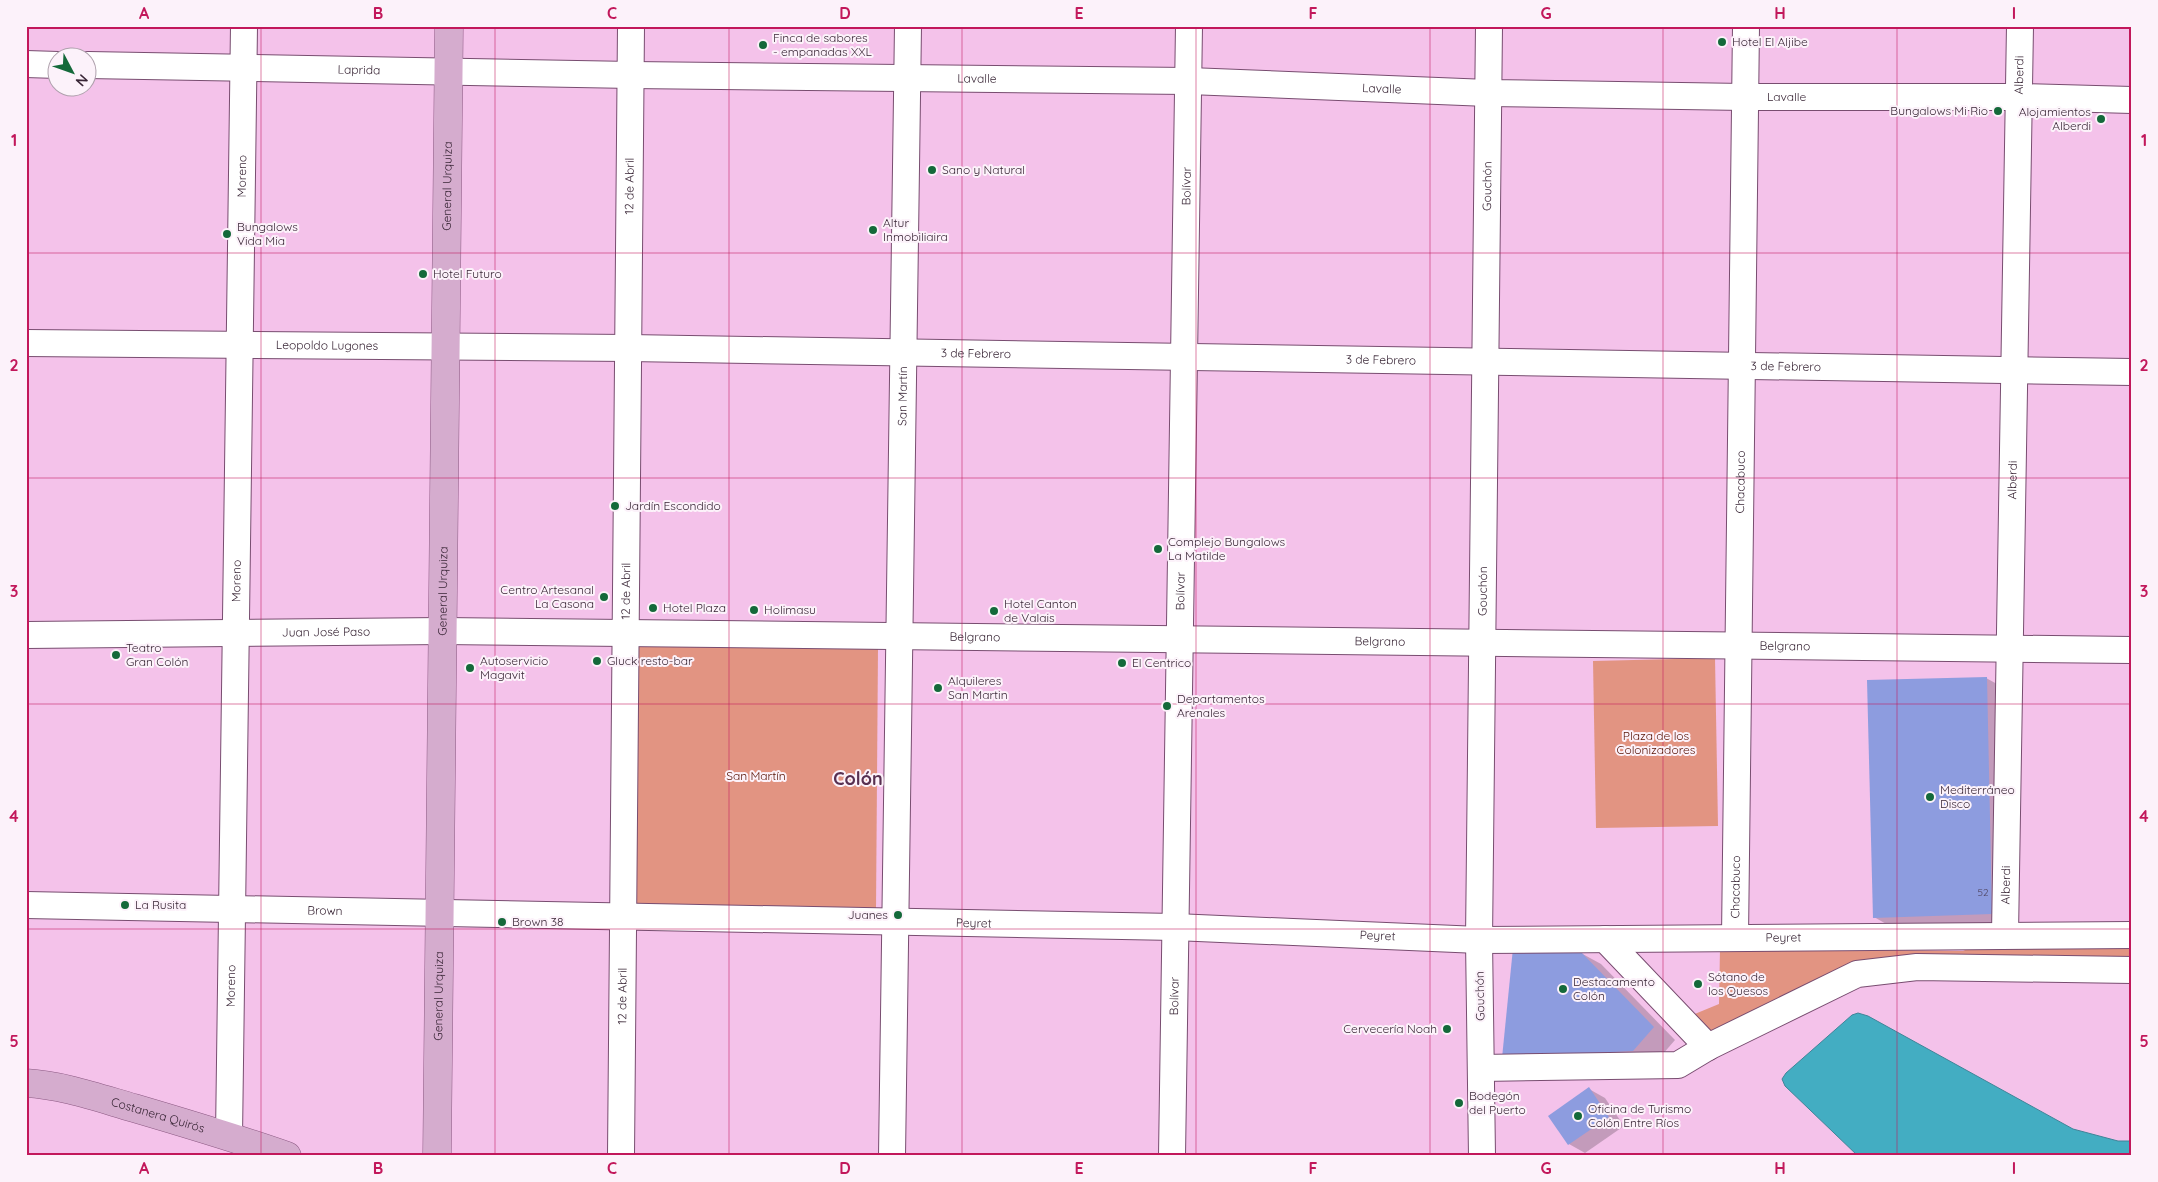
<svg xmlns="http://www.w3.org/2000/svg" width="2158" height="1182" font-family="Quicksand,sans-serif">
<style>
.green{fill:#e29482}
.water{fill:#43adc2;stroke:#408498}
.shadow{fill:#0003}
.building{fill:#8d9cdf}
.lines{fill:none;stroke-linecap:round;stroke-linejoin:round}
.minor-casing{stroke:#784d70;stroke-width:28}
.major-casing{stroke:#8c5983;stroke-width:29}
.minor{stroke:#fff;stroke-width:26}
.major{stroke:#d5acce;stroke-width:28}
.grid{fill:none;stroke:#c2185b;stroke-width:1;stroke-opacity:0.55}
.poi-dot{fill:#14693a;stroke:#fcf2fa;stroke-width:2}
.labels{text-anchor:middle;stroke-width:4;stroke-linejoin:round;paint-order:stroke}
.number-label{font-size:10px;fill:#4e4460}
.poi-label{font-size:12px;fill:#392636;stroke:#fcf2fa;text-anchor:start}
.street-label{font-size:12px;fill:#392636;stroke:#fcf2fa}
.park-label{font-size:12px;fill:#581204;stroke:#fcf2fa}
.district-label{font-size:18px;font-weight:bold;fill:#583051;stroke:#fcf2fa}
.neatline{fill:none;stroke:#c2185b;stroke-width:2}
.grid-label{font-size:16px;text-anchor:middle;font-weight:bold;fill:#c2185b}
</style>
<rect width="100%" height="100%" fill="#f4c2ea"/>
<g class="green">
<polygon points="638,646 878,648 876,910 633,904"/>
<polygon points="1715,658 1718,826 1596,828 1593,661"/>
<polygon points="1977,945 2132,948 2132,962 1914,961 1706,1039 1685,1018 1719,1004 1720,948 1963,951"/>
</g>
<polygon class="water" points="1858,1013 1868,1016 2073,1129 2118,1141 2132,1141 2132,1156 1858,1156 1785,1086 1782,1079 1786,1073 1852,1015"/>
<g class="shadow">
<polygon points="1986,678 2008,690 2013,926 1895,929 1874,917"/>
<polygon points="1579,952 1601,964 1675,1040 1655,1063 1524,1069"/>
<polygon points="1589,1089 1605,1098 1624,1126 1585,1153 1569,1144"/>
</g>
<g class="building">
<polygon points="1987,677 1992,914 1873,918 1867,680"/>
<polygon points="1513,948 1580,951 1654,1027 1633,1051 1502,1058"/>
<polygon points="1589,1087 1609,1117 1568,1145 1548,1116"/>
</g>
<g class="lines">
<defs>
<g id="minor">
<polyline points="26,64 58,65"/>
<path id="s1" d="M88,65L632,75L1189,81L1488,93L1744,97H2018L2132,100"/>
<path id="s2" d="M26,343L629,348L2132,372"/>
<path id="s3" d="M26,635L443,631L2132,650"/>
<path id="s4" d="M26,905L1175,927L1479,940L2132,935"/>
<path id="s5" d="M2005,934L2020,26"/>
<path id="s6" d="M1735,937L1746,26"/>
<polyline points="1605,939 1708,1047"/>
<polyline points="1481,1068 1678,1065 1708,1047 1857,974 1917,967 2132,970"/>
<path id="s7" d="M229,1136L244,26"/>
<path id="s8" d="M621,1156L631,26"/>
<path id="s9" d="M892,1156L908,26"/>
<path id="s10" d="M1172,1156L1189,26"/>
<path id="s11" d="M1482,1156L1479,940L1489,26"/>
</g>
<g id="major">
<path id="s12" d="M26,1083C62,1085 99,1098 134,1108C185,1123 236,1138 287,1156"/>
<path id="s13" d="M437,1156L449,26"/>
</g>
</defs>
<use href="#minor" class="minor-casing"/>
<use href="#major" class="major-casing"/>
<use href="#minor" class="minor"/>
<use href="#major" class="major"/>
</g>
<path class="grid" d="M261,26V1156M495,26V1156M729,26V1156M962,26V1156M1196,26V1156M1430,26V1156M1663,26V1156M1897,26V1156M26,253H2132M26,478H2132M26,704H2132M26,929H2132"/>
<g class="poi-dot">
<circle cx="1722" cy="42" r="5"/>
<circle cx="763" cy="45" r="5"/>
<circle cx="1998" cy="111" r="5"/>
<circle cx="2101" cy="119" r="5"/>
<circle cx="932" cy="170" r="5"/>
<circle cx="873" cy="230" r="5"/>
<circle cx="227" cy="234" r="5"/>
<circle cx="423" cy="274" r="5"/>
<circle cx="615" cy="506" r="5"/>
<circle cx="1158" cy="549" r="5"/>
<circle cx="604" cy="597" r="5"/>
<circle cx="653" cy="608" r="5"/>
<circle cx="754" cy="610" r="5"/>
<circle cx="994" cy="611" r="5"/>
<circle cx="116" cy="655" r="5"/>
<circle cx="597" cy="661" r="5"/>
<circle cx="1122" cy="663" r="5"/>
<circle cx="470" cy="668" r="5"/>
<circle cx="938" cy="688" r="5"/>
<circle cx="1167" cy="706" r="5"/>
<circle cx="1930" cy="797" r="5"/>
<circle cx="125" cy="905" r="5"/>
<circle cx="898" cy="915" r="5"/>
<circle cx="502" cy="922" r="5"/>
<circle cx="1698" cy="984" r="5"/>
<circle cx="1563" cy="989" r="5"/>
<circle cx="1447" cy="1029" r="5"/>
<circle cx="1459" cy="1103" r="5"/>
<circle cx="1578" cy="1116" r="5"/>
</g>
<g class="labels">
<g class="number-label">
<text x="1983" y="896">52</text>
</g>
<g class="poi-label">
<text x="773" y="42">Finca de sabores<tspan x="773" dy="14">- empanadas XXL</tspan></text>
<text x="1732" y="46">Hotel El Aljibe</text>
<text x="1988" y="115" text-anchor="end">Bungalows Mi Rio</text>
<text x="2091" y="116" text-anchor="end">Alojamientos<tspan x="2091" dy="14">Alberdi</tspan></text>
<text x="942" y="174">Sano y Natural</text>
<text x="883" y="227">Altur<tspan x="883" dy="14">Inmobiliaira</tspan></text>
<text x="237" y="231">Bungalows<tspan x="237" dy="14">Vida Mia</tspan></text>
<text x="433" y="278">Hotel Futuro</text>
<text x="625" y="510">Jardín Escondido</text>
<text x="1168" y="546">Complejo Bungalows<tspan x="1168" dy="14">La Matilde</tspan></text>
<text x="594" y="594" text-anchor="end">Centro Artesanal<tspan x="594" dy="14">La Casona</tspan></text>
<text x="1004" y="608">Hotel Canton<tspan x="1004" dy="14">de Valais</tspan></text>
<text x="663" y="612">Hotel Plaza</text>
<text x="764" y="614">Holimasu</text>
<text x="126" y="652">Teatro<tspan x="126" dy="14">Gran Colón</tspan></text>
<text x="480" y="665">Autoservicio<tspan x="480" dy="14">Magavit</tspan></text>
<text x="607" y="665">Gluck resto-bar</text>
<text x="1132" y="667">El Centrico</text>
<text x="948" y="685">Alquileres<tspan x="948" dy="14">San Martin</tspan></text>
<text x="1177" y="703">Departamentos<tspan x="1177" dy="14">Arenales</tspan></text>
<text x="1940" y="794">Mediterráneo<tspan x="1940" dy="14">Disco</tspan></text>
<text x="135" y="909">La Rusita</text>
<text x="888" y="919" text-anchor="end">Juanes</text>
<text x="512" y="926">Brown 38</text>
<text x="1708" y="981">Sótano de<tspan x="1708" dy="14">los Quesos</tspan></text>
<text x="1573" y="986">Destacamento<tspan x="1573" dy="14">Colón</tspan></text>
<text x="1437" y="1033" text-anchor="end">Cervecería Noah</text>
<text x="1469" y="1100">Bodegón<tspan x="1469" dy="14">del Puerto</tspan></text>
<text x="1588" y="1113">Oficina de Turismo<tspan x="1588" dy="14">Colón Entre Ríos</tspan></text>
</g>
<g class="street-label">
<text dy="4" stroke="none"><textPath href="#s1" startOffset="271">Laprida</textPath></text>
<text dy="4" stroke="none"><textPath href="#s5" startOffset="859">Alberdi</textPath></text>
<text dy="4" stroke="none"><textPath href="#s1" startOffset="889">Lavalle</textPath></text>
<text dy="4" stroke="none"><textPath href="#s1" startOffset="1294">Lavalle</textPath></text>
<text dy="4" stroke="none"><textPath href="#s1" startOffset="1699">Lavalle</textPath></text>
<text dy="4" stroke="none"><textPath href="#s7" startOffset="960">Moreno</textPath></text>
<text dy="4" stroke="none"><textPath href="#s13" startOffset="970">General Urquiza</textPath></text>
<text dy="4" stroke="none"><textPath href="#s8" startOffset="970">12 de Abril</textPath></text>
<text dy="4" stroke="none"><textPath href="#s10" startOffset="970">Bolívar</textPath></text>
<text dy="4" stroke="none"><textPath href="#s11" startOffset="970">Gouchón</textPath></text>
<text dy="4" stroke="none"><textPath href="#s2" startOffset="301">Leopoldo Lugones</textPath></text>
<text dy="4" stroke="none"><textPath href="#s2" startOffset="950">3 de Febrero</textPath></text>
<text dy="4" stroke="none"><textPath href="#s2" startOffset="1355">3 de Febrero</textPath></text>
<text dy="4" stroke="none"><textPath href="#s2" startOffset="1760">3 de Febrero</textPath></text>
<text dy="4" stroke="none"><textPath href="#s9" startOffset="760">San Martín</textPath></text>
<text dy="4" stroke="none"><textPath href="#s5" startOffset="454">Alberdi</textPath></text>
<text dy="4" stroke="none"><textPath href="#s6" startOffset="455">Chacabuco</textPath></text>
<text dy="4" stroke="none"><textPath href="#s7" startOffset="555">Moreno</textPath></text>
<text dy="4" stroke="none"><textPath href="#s13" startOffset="565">General Urquiza</textPath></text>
<text dy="4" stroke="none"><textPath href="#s8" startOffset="565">12 de Abril</textPath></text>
<text dy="4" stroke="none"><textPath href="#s10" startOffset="565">Bolívar</textPath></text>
<text dy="4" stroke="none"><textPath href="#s11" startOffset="565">Gouchón</textPath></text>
<text dy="4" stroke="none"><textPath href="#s3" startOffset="300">Juan José Paso</textPath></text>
<text dy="4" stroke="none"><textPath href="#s3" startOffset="949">Belgrano</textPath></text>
<text dy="4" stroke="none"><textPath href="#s3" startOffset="1354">Belgrano</textPath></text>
<text dy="4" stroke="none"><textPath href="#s3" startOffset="1759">Belgrano</textPath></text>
<text dy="4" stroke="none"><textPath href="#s5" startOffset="49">Alberdi</textPath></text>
<text dy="4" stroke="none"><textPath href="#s6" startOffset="50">Chacabuco</textPath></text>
<text dy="4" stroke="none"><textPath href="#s4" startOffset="299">Brown</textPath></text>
<text dy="4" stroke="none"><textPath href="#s4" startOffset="948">Peyret</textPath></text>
<text dy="4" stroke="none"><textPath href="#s4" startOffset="1352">Peyret</textPath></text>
<text dy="4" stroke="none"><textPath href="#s4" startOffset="1758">Peyret</textPath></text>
<text dy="4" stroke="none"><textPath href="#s7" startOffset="150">Moreno</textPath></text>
<text dy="4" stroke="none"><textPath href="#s13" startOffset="160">General Urquiza</textPath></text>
<text dy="4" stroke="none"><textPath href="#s8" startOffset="160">12 de Abril</textPath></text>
<text dy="4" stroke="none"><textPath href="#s10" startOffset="160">Bolívar</textPath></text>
<text transform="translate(1480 996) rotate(-91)" y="4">Gouchón</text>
<text dy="4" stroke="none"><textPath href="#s12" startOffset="136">Costanera Quirós</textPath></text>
</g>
<g class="park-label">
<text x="1656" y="740">Plaza de los<tspan x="1656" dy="14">Colonizadores</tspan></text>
<text x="756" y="780">San Martín</text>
</g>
<g class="district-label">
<text x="858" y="785">Colón</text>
</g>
</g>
<rect width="2158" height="1182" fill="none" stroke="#fcf2fa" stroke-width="55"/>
<g transform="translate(72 72) rotate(131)"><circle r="24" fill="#fcf2fa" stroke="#aea0ac"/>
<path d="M0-4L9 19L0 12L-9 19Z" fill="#14693a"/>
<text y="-8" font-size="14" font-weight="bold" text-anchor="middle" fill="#392636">N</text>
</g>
<rect x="28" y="28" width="2102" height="1126" class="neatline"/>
<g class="grid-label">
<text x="144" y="19">A</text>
<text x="378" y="19">B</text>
<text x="612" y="19">C</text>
<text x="845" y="19">D</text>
<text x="1079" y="19">E</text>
<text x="1313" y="19">F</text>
<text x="1546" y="19">G</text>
<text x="1780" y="19">H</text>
<text x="2014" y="19">I</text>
<text x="14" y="146">1</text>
<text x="2144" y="146">1</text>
<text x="14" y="371">2</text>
<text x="2144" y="371">2</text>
<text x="14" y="597">3</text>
<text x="2144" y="597">3</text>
<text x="14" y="822">4</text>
<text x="2144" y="822">4</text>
<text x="14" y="1047">5</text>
<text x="2144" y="1047">5</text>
<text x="144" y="1174">A</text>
<text x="378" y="1174">B</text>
<text x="612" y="1174">C</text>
<text x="845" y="1174">D</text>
<text x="1079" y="1174">E</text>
<text x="1313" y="1174">F</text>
<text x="1546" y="1174">G</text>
<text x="1780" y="1174">H</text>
<text x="2014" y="1174">I</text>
</g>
</svg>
